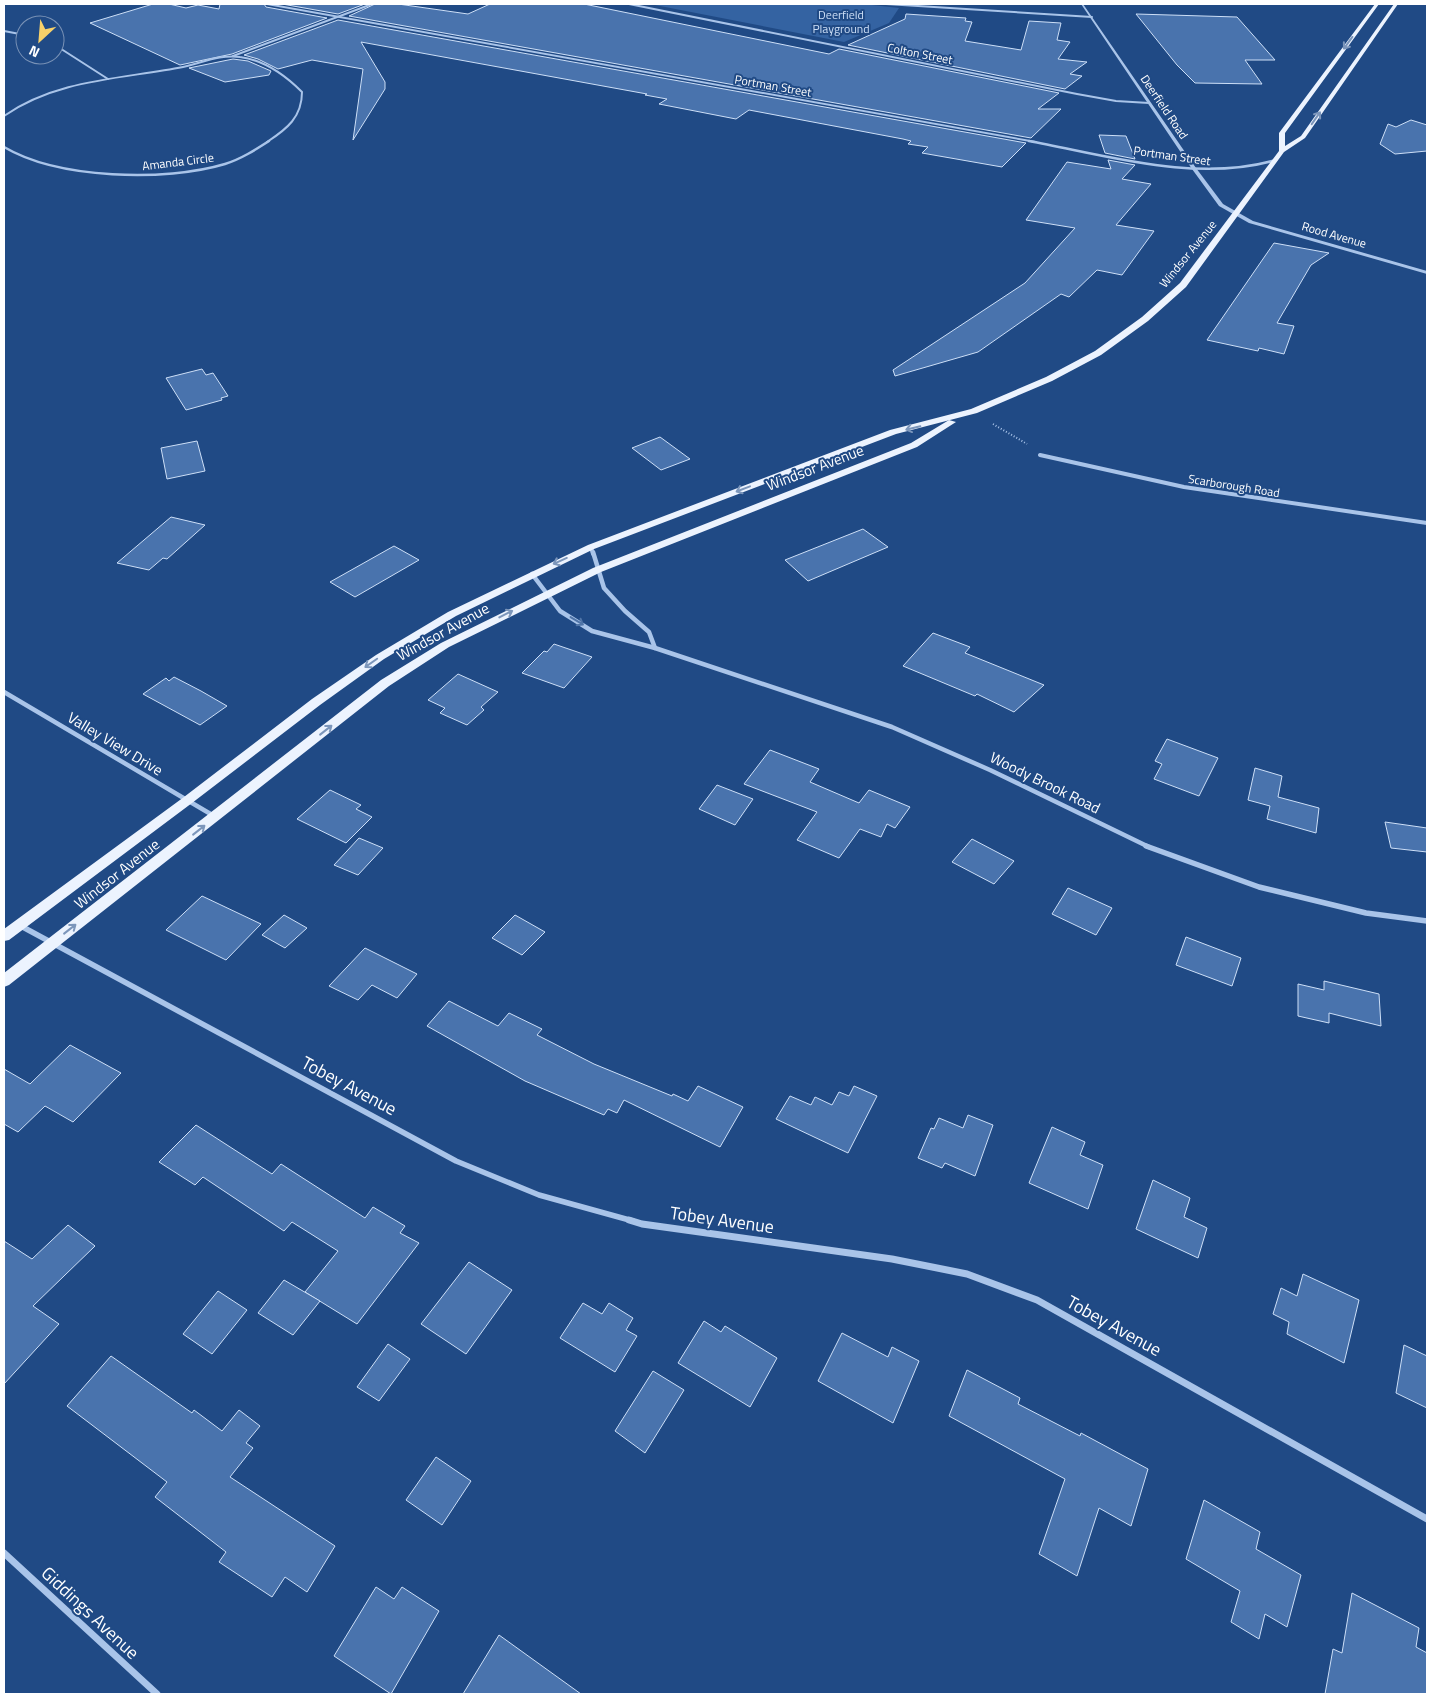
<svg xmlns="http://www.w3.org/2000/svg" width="1431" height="1698" font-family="'Titillium Web',sans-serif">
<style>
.green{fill:#3463a2}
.building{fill:#4973ad;stroke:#cddff7}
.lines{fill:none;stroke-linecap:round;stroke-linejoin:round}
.path{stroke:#a9c4e9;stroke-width:2;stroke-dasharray:1 2;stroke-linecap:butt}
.minor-far5{stroke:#a9c4e9;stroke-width:2}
.minor-far4{stroke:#a9c4e9;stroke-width:2.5}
.minor-far3{stroke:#a9c4e9;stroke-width:4}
.minor-far2{stroke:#a9c4e9;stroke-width:4.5}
.minor-far1{stroke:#a9c4e9;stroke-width:5.5}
.minor{stroke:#a9c4e9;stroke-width:7}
.tertiary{fill:#a9c4e9;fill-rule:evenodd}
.primary{fill:#ecf3fe;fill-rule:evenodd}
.oneway{stroke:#7c96bb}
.oneway2{stroke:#5075a8}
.labels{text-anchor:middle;stroke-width:4;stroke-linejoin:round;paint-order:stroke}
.far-park-label{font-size:12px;fill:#cddff7;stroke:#204a85}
.far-street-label{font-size:12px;fill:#fff;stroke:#204a85}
.street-label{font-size:15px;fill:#fff;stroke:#204a85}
.near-street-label{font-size:18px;fill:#fff;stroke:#204a85}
</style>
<rect width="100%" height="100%" fill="#204a85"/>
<polygon class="green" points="658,4 863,4 899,8 889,23 844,42 655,5"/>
<g class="building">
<polygon points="153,4 169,4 186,8 198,5 219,9 220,4 264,4 266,7 327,18 232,54 180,65 90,23"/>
<polygon points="282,4 365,4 338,14"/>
<polygon points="375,4 398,4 468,14 490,4 584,4 829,54 839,49 1059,93 1038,109 1061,109 1031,138 349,16"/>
<polygon points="906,14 966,18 965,21 972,22 965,41 1021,50 1029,21 1061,23 1057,40 1070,42 1058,59 1087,62 1070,74 1082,76 1065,89 848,45 905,19"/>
<polygon points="1136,14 1237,17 1275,60 1245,60 1262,84 1195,83 1177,65"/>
<polygon points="338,20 1026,143 1002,167 922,153 928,147 908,144 911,141 903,139 749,110 736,119 659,104 667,99 645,95 647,94 361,42 385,82 385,89 353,140 363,69 312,60 278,69 258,59 244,55"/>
<polygon points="233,59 248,61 271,71 269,75 225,82 189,68"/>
<polygon points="1411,120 1427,125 1427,151 1395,154 1380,144 1388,124 1396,127"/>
<polygon points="1099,135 1126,136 1135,159 1105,153"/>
<polygon points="1108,160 1135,165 1122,179 1151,184 1116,225 1154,231 1122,275 1097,270 1069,297 1061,294 978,352 895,376 893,370 1025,283 1075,228 1026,220 1067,162 1111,169"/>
<polygon points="1274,243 1329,253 1311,265 1277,323 1294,326 1284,354 1259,348 1258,351 1207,340"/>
<polygon points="202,369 206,375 213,373 228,396 221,398 222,400 186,410 166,378"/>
<polygon points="660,437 690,459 661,470 632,448"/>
<polygon points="197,441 205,471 167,479 161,448"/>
<polygon points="171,517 205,525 167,559 163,558 149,570 117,563"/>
<polygon points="863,529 888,547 808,581 785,560"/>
<polygon points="394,546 419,560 355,597 330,582"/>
<polygon points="933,633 970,647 965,653 1044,685 1014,712 977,694 975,696 903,666"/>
<polygon points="554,644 592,657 564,688 522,673 544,651 547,652"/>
<polygon points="458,674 498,692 481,707 484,710 467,725 440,713 445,708 428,700"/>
<polygon points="174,677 201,691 227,706 200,725 143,694 166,678 169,681"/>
<polygon points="1167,739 1218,758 1199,796 1154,779 1162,764 1155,761"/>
<polygon points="770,750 819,769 810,782 859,803 869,790 910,807 895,828 887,824 881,837 860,829 839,858 797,840 817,812 744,784"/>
<polygon points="1255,768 1282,776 1278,797 1319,808 1316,833 1267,819 1270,806 1248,800"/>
<polygon points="717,785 753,799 735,825 699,809"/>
<polygon points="330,790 361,805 356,809 372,817 346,843 297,819"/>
<polygon points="1385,822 1427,828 1427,852 1391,848"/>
<polygon points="359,838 383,848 358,875 334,865"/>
<polygon points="972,839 1014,861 994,884 952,862"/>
<polygon points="1068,888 1112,908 1096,935 1052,914"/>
<polygon points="202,896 261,924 226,960 166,930"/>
<polygon points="284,915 307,928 285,948 262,935"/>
<polygon points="515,915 545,932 522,955 492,938"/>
<polygon points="1186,937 1241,958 1232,986 1176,965"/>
<polygon points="365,948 417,974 397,998 372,985 358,1000 329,986"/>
<polygon points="1324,981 1379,994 1381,1026 1329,1013 1329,1023 1298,1016 1298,984 1324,990"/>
<polygon points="449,1001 498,1026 509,1013 542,1029 537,1035 594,1064 672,1096 673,1094 688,1101 698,1086 743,1107 720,1147 624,1100 617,1113 608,1109 604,1115 525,1081 427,1026"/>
<polygon points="70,1045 121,1073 73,1122 45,1106 18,1132 4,1124 4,1069 30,1084"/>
<polygon points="854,1086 877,1096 848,1153 776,1119 790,1096 811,1105 815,1097 832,1105 839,1092 849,1096"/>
<polygon points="968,1115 993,1125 975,1176 945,1163 942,1168 918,1158 931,1128 934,1129 939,1118 963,1128"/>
<polygon points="196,1125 272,1174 281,1164 365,1218 373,1207 405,1226 400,1233 419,1243 357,1324 305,1292 338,1251 292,1222 284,1231 203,1177 195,1185 159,1162"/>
<polygon points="1052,1127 1085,1142 1080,1155 1103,1165 1088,1209 1029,1183"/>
<polygon points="1153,1180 1190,1198 1184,1217 1207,1228 1198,1258 1136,1229"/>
<polygon points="68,1225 95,1246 33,1306 59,1324 4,1384 4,1241 32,1259"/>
<polygon points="469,1262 512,1290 466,1354 421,1324"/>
<polygon points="1303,1274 1359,1300 1344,1363 1287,1334 1289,1322 1273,1314 1281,1288 1297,1296"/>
<polygon points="284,1280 320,1301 293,1335 258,1313"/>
<polygon points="218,1291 247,1310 212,1354 183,1334"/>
<polygon points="583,1303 602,1314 609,1303 633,1318 626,1330 637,1336 615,1372 560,1338"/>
<polygon points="704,1321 721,1332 725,1326 777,1358 750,1407 678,1363"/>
<polygon points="842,1333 888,1357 892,1347 919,1361 893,1423 818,1381"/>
<polygon points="388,1344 410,1359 379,1401 357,1387"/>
<polygon points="1404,1345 1427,1356 1427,1408 1396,1393"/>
<polygon points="111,1356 192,1413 194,1410 222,1431 239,1410 260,1426 246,1443 253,1448 230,1477 335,1546 307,1592 285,1577 272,1597 219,1562 226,1552 155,1497 167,1482 67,1406"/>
<polygon points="967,1370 1020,1398 1018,1404 1080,1436 1081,1433 1148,1469 1131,1526 1099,1508 1077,1576 1039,1554 1065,1479 949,1416"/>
<polygon points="653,1371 684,1390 645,1453 615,1431"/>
<polygon points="436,1457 471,1481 442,1525 406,1500"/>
<polygon points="1204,1500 1260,1532 1256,1549 1301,1575 1287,1627 1265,1614 1259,1639 1231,1622 1240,1591 1186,1559"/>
<polygon points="376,1587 394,1599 402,1587 439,1611 391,1694 334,1656"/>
<polygon points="1352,1593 1419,1628 1416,1647 1427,1653 1427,1694 1325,1694 1333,1649 1342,1653"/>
<polygon points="499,1635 581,1694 463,1694"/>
</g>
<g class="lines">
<polyline class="path" points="993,424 1027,444"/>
<g class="minor-far5">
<polyline points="267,4 1036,142"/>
<polyline points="629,4 1077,94 1116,101 1149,103"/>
<polyline points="886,4 1092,17"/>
<polyline points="4,31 25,35"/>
<polyline points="55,45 108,79"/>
<polyline points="233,56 372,4"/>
<path d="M4,116C57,79 122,79 183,67C202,63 220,54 240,57C264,60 285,75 302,92C302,117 287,129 267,142"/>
</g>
<g class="minor-far4">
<path d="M1029,141C1109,156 1196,183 1276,160"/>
<path d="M4,147C58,179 165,182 225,164C241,159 255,150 269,141"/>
</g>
<g class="minor-far3">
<polyline points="1040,455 1184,487 1427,523"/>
<polyline points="591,547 593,554"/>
</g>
<g class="minor-far2">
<polyline points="593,552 604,588 625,611 649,632 655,648"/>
<polyline points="532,574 560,611 592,631 655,648 892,727 990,770 1149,847"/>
<polyline points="4,692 214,816"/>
</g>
<g class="minor-far1">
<polyline points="1146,846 1259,887 1366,913 1427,921"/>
<polyline points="19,925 456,1161 539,1195 633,1221"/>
</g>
<g class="minor">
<polyline points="629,1220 642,1224 892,1259 967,1274 1037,1300 1427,1519"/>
<polyline points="4,1553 157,1694"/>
</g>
<polygon class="tertiary" points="1081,4 1083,4 1196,168 1223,204 1253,221 1427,271 1427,274 1249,223 1219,206 1192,169"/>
<g class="primary">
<polygon points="1375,4 1379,4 1285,133 1285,146 1301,136 1394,4 1398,4 1305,138 1284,152 1186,287 1148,321 1101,355 1052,381 977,413 896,434 594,549 456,616 384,659 320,705 192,803 9,940 4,941 4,929 184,797 312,699 376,655 448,612 588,545 890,430 971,409 1046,377 1095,351 1142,317 1180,283 1279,151 1279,133"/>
<polygon points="949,420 956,422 917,447 601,572 449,647 389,686 9,985 4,987 4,973 381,680 441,643 593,568 911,443"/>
</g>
</g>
<defs><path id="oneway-shaft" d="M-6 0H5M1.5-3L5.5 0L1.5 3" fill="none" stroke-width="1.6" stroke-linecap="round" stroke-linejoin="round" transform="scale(1.25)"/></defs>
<g class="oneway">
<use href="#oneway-shaft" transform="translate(1348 43) rotate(126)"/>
<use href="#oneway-shaft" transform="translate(1316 118) rotate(-55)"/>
<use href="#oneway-shaft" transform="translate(913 428) rotate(167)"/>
<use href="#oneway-shaft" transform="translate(743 489) rotate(159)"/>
<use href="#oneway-shaft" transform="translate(560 561) rotate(156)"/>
<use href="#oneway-shaft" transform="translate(506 614) rotate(-27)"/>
<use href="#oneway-shaft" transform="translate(371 663) rotate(145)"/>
<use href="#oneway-shaft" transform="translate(326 730) rotate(-38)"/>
<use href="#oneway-shaft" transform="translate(199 830) rotate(-38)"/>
<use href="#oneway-shaft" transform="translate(70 929) rotate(-38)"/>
</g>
<use class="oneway2" href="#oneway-shaft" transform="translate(577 621) rotate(31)"/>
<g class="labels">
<g class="far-park-label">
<text x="841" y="19">Deerfield<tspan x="841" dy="14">Playground</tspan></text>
</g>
<g class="far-street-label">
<text transform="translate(920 54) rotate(11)" y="4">Colton Street</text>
<text transform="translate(773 86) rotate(10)" y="4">Portman Street</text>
<text transform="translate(1164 107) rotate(56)" y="4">Deerfield Road</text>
<text transform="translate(1172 156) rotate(8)" y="4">Portman Street</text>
<text transform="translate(178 162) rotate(-7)" y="4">Amanda Circle</text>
<text transform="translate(1334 235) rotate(16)" y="4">Rood Avenue</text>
<text transform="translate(1188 254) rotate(-51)" y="4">Windsor Avenue</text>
<text transform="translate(1234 486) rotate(9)" y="4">Scarborough Road</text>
</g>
<g class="street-label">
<text transform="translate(815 468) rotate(-21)" y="5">Windsor Avenue</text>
<text transform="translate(443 632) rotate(-29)" y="5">Windsor Avenue</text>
<text transform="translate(115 744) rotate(31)" y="5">Valley View Drive</text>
<text transform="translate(1045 783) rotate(26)" y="5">Woody Brook Road</text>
<text transform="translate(117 874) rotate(-38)" y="5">Windsor Avenue</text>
</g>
<g class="near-street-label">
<text transform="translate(349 1086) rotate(28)" y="6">Tobey Avenue</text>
<text transform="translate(722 1220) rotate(8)" y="6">Tobey Avenue</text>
<text transform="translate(1114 1326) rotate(29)" y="6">Tobey Avenue</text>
<text transform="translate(90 1613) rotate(43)" y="6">Giddings Avenue</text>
</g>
</g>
<rect width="1431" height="1698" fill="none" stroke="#ffffff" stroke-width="10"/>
<g transform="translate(40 40) rotate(206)"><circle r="24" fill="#204a85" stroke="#7992b6"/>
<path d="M0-4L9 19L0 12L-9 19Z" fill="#f7d16a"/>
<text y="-8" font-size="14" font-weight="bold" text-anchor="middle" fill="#ffffff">N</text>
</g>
</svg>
